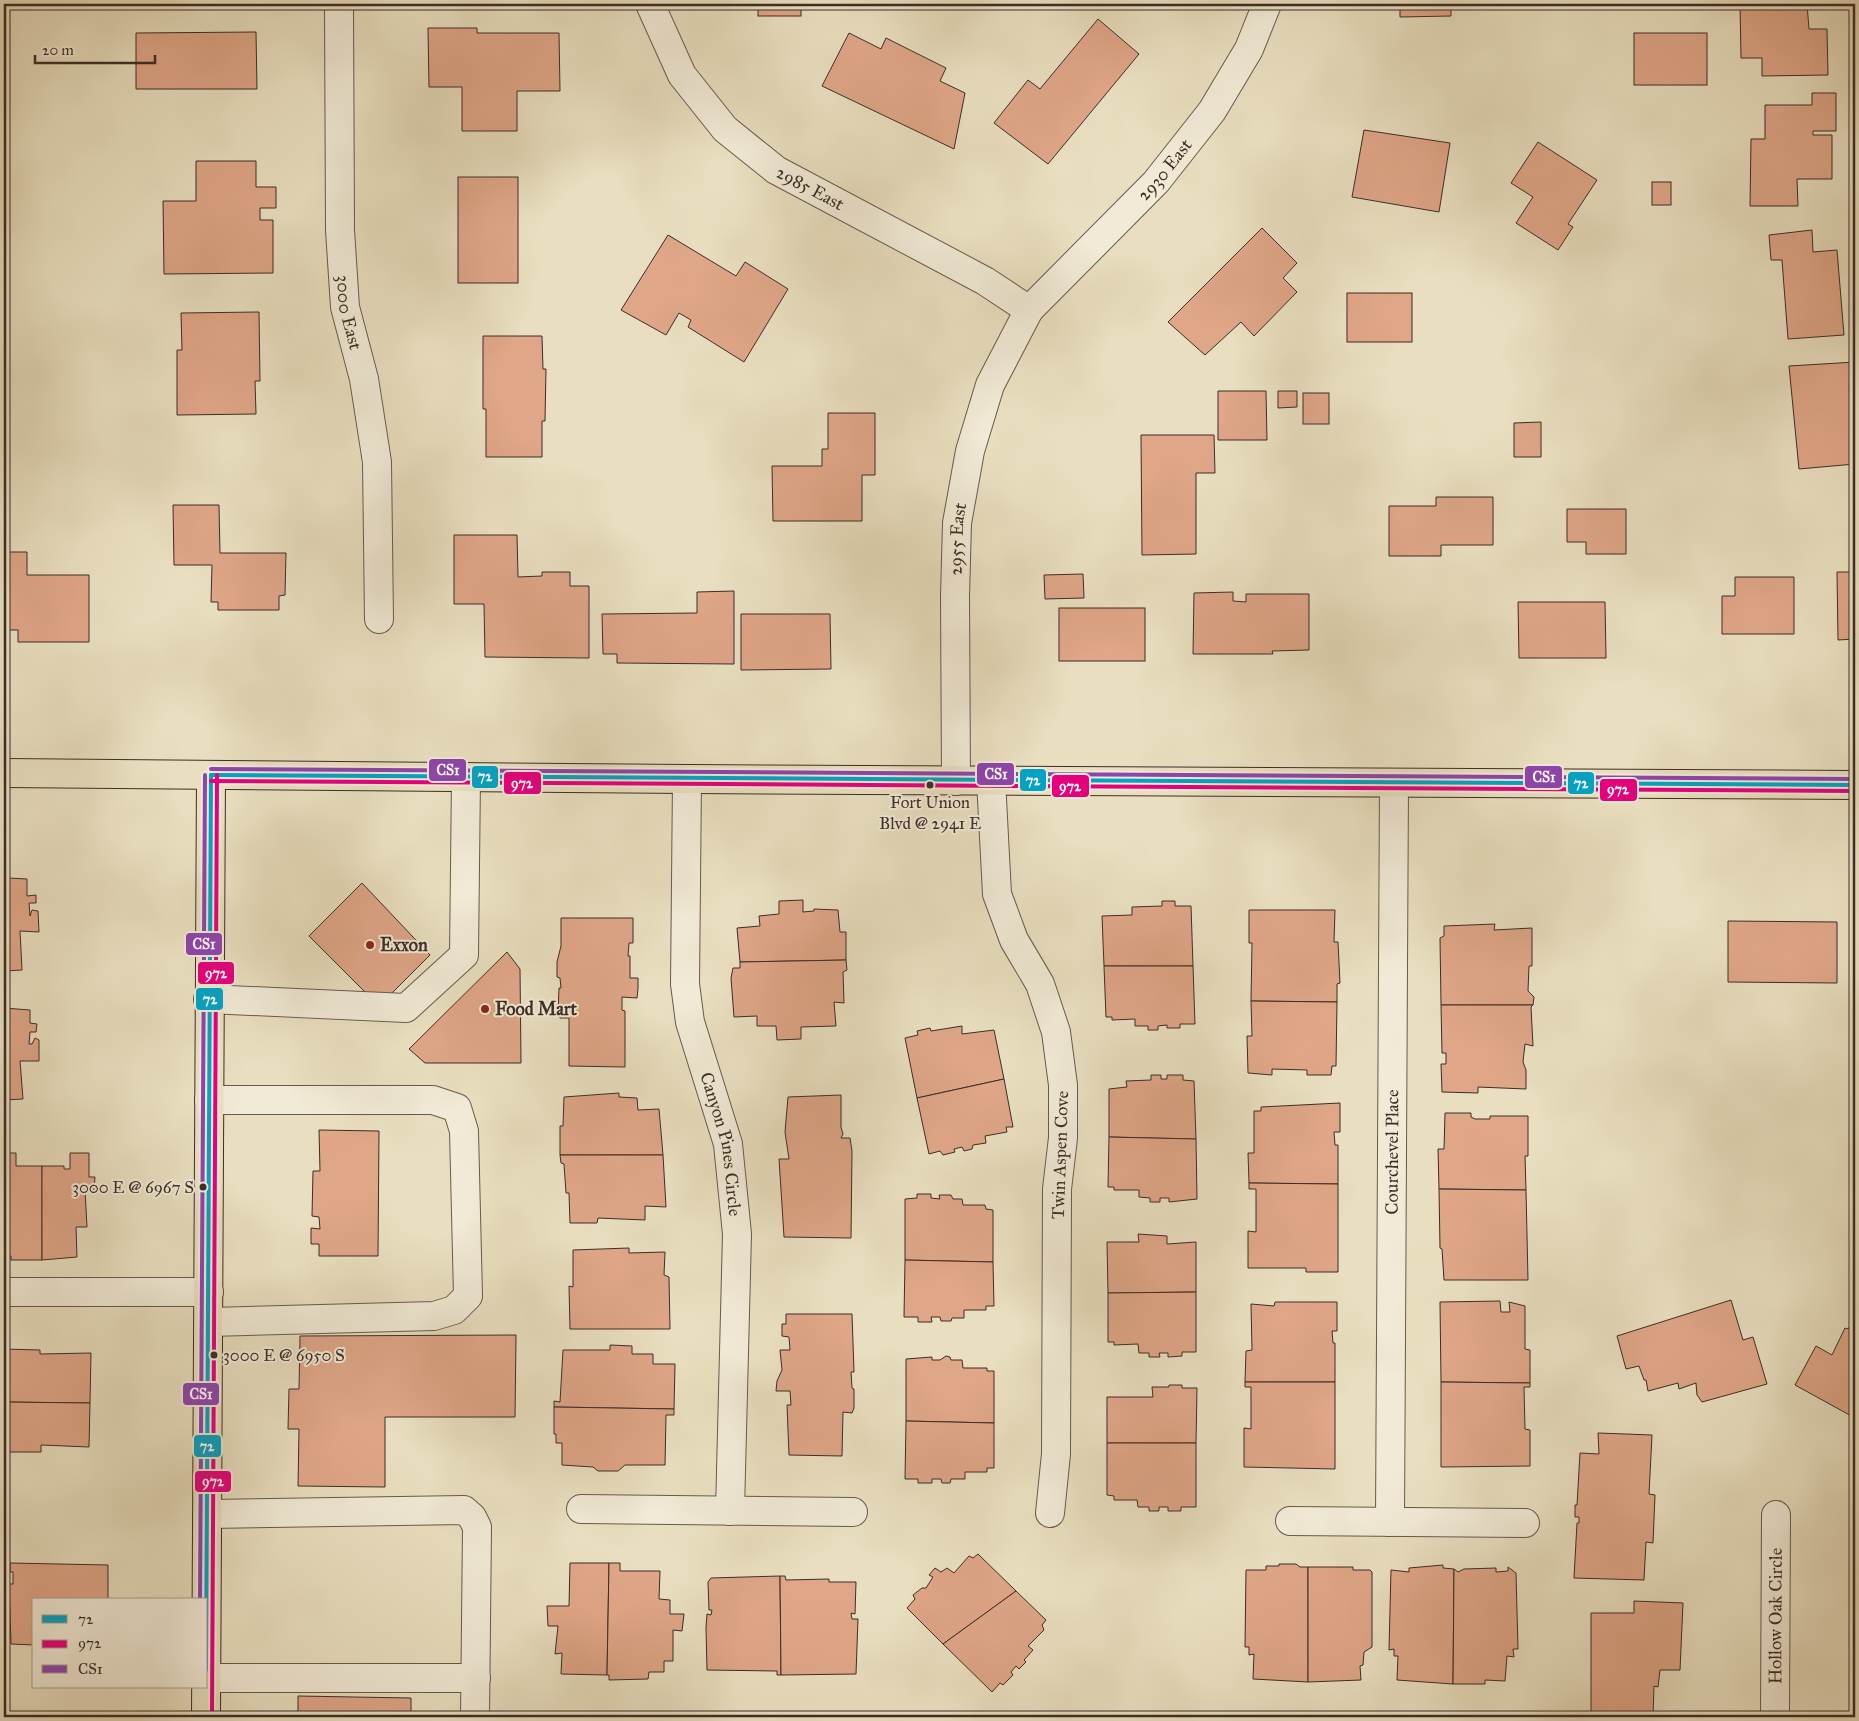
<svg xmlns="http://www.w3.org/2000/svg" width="1859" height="1721" font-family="'IM FELL Great Primer',serif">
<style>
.building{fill:#dfa688;stroke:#3c2d26}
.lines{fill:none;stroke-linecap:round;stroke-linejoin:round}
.minor-casing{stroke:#675a4c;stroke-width:30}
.major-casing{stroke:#3c2d26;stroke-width:30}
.minor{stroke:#f1ead6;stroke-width:28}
.major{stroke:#e9dfc0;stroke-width:28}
.bus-1-casing{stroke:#f1ead6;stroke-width:8}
.bus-2-casing{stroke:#f1ead6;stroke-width:8}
.bus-3-casing{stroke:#f1ead6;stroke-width:8}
.bus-1{stroke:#03a3c6;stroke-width:4}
.bus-2{stroke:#e5007d;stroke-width:4}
.bus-3{stroke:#8e44ad;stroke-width:4}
.bus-dot{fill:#3c2d26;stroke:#f1ead6;stroke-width:2}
.poi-dot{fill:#8f2418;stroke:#f1ead6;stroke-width:2}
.labels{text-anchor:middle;stroke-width:4;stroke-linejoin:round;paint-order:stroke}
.bus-label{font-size:17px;fill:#3c2d26;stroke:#f1ead6}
.street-label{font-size:18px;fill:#3c2d26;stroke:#f1ead6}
.poi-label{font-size:18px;font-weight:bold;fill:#3c2d26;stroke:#f1ead6;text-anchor:start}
.line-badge{stroke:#f1ead6;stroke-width:2}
.badge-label{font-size:14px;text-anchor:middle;font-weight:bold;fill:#fff}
</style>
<rect width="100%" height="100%" fill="#e9dfc0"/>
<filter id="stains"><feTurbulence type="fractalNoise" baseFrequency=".004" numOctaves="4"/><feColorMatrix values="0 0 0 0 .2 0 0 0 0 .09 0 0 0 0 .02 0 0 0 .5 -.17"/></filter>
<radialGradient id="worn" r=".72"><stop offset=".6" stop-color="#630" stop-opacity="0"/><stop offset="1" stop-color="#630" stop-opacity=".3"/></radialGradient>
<g class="building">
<rect x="758" y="4" width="43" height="12"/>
<polygon points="1400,4 1451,4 1451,16 1400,17"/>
<polygon points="1740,4 1807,4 1809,29 1827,29 1828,75 1762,76 1762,58 1741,58"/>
<polygon points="1098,19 1139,54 1048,164 994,123 1028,80 1040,89"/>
<polygon points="428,28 477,28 477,33 559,33 560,91 517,91 517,131 462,131 462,87 429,87"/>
<polygon points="256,32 257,89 136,89 136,33"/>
<polygon points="849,33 881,49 886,38 946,68 940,81 965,93 954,149 822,86"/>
<rect x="1634" y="33" width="73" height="52"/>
<polygon points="1812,93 1836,93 1836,131 1813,131 1813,135 1832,135 1832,179 1797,179 1798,206 1750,206 1751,139 1765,139 1765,105 1812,105"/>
<polygon points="1364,130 1450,143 1439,212 1352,197"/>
<polygon points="1538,142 1597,180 1568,224 1573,227 1558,250 1516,223 1533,197 1511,183"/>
<polygon points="196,161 256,161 256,187 276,187 276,208 260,208 260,220 273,220 273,273 164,274 163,201 196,201"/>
<rect x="458" y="177" width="60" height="106"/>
<rect x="1652" y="182" width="19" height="23"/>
<polygon points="1262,228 1297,263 1283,278 1297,292 1254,336 1241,322 1205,355 1168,322"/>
<polygon points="1812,230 1813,252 1837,250 1844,335 1788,339 1782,260 1771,260 1769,235"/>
<polygon points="668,235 736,276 745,262 788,289 744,362 688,327 691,320 679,313 666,335 621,310"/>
<rect x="1347" y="293" width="65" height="49"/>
<polygon points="259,312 260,381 255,381 256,414 177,415 177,350 182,350 181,313"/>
<polygon points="483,336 542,336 543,369 546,369 545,421 542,421 542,457 486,457 486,409 483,409"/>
<polygon points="1855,362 1855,420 1852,420 1855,464 1799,469 1789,366"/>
<polygon points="1218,391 1266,391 1267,440 1218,440"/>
<polygon points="1278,391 1297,391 1297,407 1278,408"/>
<rect x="1303" y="393" width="26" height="31"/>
<polygon points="828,413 875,413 875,475 862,475 862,521 773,521 772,466 822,466 822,449 828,449"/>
<polygon points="1541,422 1541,457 1514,457 1514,423"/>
<polygon points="1141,435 1214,435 1215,473 1196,473 1196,554 1142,555"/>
<polygon points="1436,497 1493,497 1493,545 1441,545 1441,556 1389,556 1389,506 1436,506"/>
<polygon points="173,505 219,505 220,553 286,553 285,595 279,596 279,610 218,610 218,602 211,602 212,565 174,565"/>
<polygon points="1567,509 1626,509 1626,554 1586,554 1586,542 1567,542"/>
<polygon points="454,535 517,535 518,577 542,576 542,572 570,572 570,586 589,586 589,658 485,657 484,604 454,604"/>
<polygon points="4,552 27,552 27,575 89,575 89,642 18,642 18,630 4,630"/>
<polygon points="1837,572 1855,572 1855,639 1838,640"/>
<polygon points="1083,574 1084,598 1045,599 1044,575"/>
<polygon points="1735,577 1794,577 1794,634 1722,634 1722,596 1735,596"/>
<polygon points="734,591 734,664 617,663 617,654 603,654 602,614 697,613 697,592"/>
<polygon points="1233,592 1233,601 1246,602 1246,594 1309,594 1309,650 1272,651 1273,654 1193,654 1194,593"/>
<polygon points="1518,602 1605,602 1606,658 1519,658"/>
<rect x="1059" y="608" width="86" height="53"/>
<polygon points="741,614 830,614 831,669 741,670"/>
<polygon points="4,867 9,867 9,878 27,879 27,896 36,895 36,903 29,903 30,916 32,910 38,911 39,932 20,931 22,970 4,971"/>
<polygon points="362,883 430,955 379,1006 309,936"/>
<polygon points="803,900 803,912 814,911 814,909 838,910 840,932 846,932 846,960 740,962 737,928 760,926 759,916 779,914 779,901"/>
<polygon points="1162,901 1175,901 1175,906 1191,906 1193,966 1104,966 1102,916 1132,915 1132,907 1162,906"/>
<polygon points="1249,910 1335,910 1334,942 1338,942 1340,983 1337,984 1337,1002 1251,1001 1252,943 1249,943"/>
<polygon points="561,918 633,918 633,943 629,943 628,956 630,956 630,978 638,978 638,988 637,998 622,997 622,1010 625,1011 625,1067 569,1066 569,1018 560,1018 558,1013 559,988 561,988 560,978 557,977 557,962 561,946"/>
<polygon points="1728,921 1837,922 1837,983 1728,982"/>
<polygon points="1495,924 1494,930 1532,928 1532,966 1529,966 1528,991 1534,997 1533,1005 1441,1005 1440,938 1444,936 1444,926"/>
<polygon points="507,952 520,969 521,1063 425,1063 409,1049"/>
<polygon points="846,960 847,970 843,972 844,1003 834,1002 836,1026 801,1027 801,1039 777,1040 776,1026 757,1026 757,1016 734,1017 731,978 733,968 740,968 740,962"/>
<polygon points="1104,966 1193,966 1195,1024 1180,1024 1180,1028 1167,1028 1167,1025 1158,1026 1158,1030 1148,1030 1148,1026 1135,1026 1135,1019 1112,1020 1112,1017 1106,1017"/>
<polygon points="1251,1001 1337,1002 1336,1066 1332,1066 1331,1075 1307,1075 1307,1070 1272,1069 1272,1075 1248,1073 1247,1036 1252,1036"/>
<polygon points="1441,1005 1533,1005 1531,1007 1533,1046 1525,1044 1523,1062 1526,1070 1526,1089 1478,1087 1478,1093 1442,1092 1441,1064 1446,1064 1446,1053 1442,1053"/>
<polygon points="4,1008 30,1010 30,1023 37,1024 36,1032 30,1032 29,1044 32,1044 35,1038 39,1040 39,1061 20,1061 23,1099 4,1100"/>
<polygon points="962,1026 962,1034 994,1030 1004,1079 917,1098 905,1038 918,1035 917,1031 930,1028 931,1031"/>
<polygon points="1151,1075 1161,1075 1161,1079 1167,1079 1167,1075 1183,1075 1183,1080 1194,1081 1196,1139 1109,1137 1109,1089 1127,1087 1126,1081 1151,1080"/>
<polygon points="1004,1079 1013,1127 1006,1127 1007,1132 985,1136 986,1143 973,1145 972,1149 964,1151 962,1147 954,1149 955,1152 943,1155 940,1151 929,1154 917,1098"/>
<polygon points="619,1093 619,1097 637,1098 638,1110 659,1109 663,1155 560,1155 560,1126 563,1126 564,1097"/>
<polygon points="841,1095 841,1127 843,1134 841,1138 850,1138 852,1151 851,1238 784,1237 779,1159 789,1159 785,1132 788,1097"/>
<polygon points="1340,1103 1340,1132 1334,1132 1335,1145 1338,1145 1338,1184 1249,1183 1248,1153 1254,1153 1254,1111 1261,1111 1261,1107"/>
<polygon points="1445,1113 1471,1113 1471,1117 1475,1119 1490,1119 1490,1116 1528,1116 1528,1156 1525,1156 1526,1190 1439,1189 1438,1149 1444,1149"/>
<polygon points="319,1130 379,1131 378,1256 319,1256 319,1244 311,1244 311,1228 320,1229 319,1217 312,1216 313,1171 320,1171"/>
<polygon points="1109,1137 1196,1139 1197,1199 1169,1202 1169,1198 1160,1198 1160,1202 1150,1202 1150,1198 1139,1197 1139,1190 1114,1190 1114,1187 1108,1187"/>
<polygon points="4,1153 16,1153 16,1166 42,1166 42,1260 11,1260 11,1256 4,1256"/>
<polygon points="70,1153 89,1153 89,1177 95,1177 94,1190 85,1190 87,1227 76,1227 77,1257 42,1260 42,1166 64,1166 64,1169 70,1169"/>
<polygon points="560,1155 663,1155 666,1207 645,1206 645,1220 598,1218 597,1223 570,1223 569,1193 566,1193 564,1164 561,1163"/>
<polygon points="1249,1183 1338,1184 1338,1272 1306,1272 1306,1268 1248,1268 1248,1231 1256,1232 1256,1189 1249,1189"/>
<polygon points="1439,1189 1526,1190 1528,1280 1444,1280 1442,1249 1440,1248"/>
<polygon points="917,1194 931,1194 931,1198 940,1199 939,1195 951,1195 953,1199 962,1199 963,1205 985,1205 986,1209 993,1210 993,1262 905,1260 905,1199 917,1198"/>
<polygon points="1138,1234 1167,1236 1167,1244 1196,1242 1196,1292 1108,1293 1107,1242 1139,1242"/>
<polygon points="629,1248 629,1253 665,1252 664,1275 669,1277 670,1329 570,1329 569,1286 573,1287 573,1250"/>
<polygon points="905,1260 993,1262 994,1306 986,1306 986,1310 964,1310 964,1318 952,1318 951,1321 941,1321 940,1317 931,1317 932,1322 918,1322 918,1317 904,1317"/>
<polygon points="1196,1292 1196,1352 1182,1352 1182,1356 1168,1357 1168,1353 1159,1353 1160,1357 1149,1357 1149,1353 1139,1353 1138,1344 1114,1345 1114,1342 1108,1342 1108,1293"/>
<polygon points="1731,1300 1743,1340 1753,1337 1767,1384 1702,1402 1697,1395 1696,1383 1679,1389 1678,1383 1648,1391 1646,1380 1644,1380 1639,1366 1626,1369 1617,1336"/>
<polygon points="1500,1301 1501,1312 1510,1312 1509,1302 1525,1306 1525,1349 1530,1350 1530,1383 1441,1382 1440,1302"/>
<polygon points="1275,1302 1337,1302 1337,1331 1332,1331 1333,1343 1335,1343 1335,1382 1245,1382 1246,1351 1252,1350 1251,1304 1274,1306"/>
<polygon points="786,1314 852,1314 854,1372 851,1372 852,1388 854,1389 854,1408 852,1413 843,1412 842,1456 789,1455 787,1405 791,1405 790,1391 776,1391 777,1381 782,1370 780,1350 790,1350 789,1337 782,1336 782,1324 786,1324"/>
<polygon points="1855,1317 1855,1418 1795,1385 1816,1346 1832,1355 1845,1328 1848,1329"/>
<polygon points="516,1335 515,1417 385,1417 385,1487 298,1486 299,1429 288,1429 289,1389 299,1389 300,1336"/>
<polygon points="610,1345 632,1346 632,1354 653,1354 653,1364 675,1364 674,1409 554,1407 554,1401 560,1402 563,1350 610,1350"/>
<polygon points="4,1349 40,1350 40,1354 91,1353 90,1403 4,1402"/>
<polygon points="946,1356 950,1357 951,1360 962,1360 963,1368 987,1368 987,1371 994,1371 994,1423 906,1421 906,1359 932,1357 932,1360 940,1360"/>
<polygon points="1245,1382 1335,1382 1335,1469 1244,1467 1244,1428 1251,1429 1251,1387 1245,1387"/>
<polygon points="1441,1382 1530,1383 1530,1387 1524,1387 1525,1429 1530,1430 1530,1466 1441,1467"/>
<polygon points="1169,1385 1182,1385 1182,1388 1197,1388 1196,1443 1107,1443 1107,1397 1153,1397 1152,1387 1169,1387"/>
<polygon points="4,1402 90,1403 89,1447 41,1445 41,1452 4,1452"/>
<polygon points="554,1407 674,1409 674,1415 666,1415 665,1465 625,1465 618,1471 598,1471 593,1467 562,1465 562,1443 556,1443 556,1434 554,1434"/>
<polygon points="906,1421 994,1423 994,1468 987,1468 987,1472 965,1472 965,1479 951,1479 950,1483 942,1483 941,1479 932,1479 932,1483 918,1483 918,1479 905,1479"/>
<polygon points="1598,1433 1652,1435 1649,1494 1655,1495 1653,1543 1646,1542 1644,1580 1574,1578 1577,1523 1579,1523 1579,1517 1575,1517 1575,1505 1577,1505 1580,1453 1599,1454"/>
<polygon points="1107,1443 1196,1443 1196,1507 1181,1507 1181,1511 1168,1511 1168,1507 1159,1507 1159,1511 1149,1511 1149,1507 1138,1507 1137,1500 1114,1500 1114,1496 1107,1495"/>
<polygon points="978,1554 1016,1591 943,1644 907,1608 915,1599 913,1595 922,1588 926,1588 933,1577 929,1575 935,1568 941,1572 947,1568 954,1573 969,1556 973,1558"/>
<polygon points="10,1563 108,1565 108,1600 34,1600 34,1645 11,1644 9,1584 13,1584 13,1572 10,1572"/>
<polygon points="570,1563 609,1563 607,1675 561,1674 562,1653 555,1654 558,1626 548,1626 547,1606 569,1606"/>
<polygon points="609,1563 620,1563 620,1571 660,1571 659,1599 670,1600 670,1614 684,1614 682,1631 673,1630 673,1661 664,1661 664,1672 649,1672 648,1679 609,1680 609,1675 607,1675"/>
<polygon points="1279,1564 1296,1564 1300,1567 1308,1567 1308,1682 1253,1679 1254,1654 1249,1655 1249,1647 1245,1647 1246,1570 1266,1570 1266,1566 1279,1566"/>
<polygon points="1443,1565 1443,1568 1454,1569 1453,1684 1397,1680 1398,1656 1394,1656 1394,1649 1389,1650 1391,1570 1409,1572 1409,1568"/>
<polygon points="1308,1567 1353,1567 1353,1570 1370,1570 1372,1572 1372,1647 1364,1652 1363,1665 1360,1666 1361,1680 1308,1682"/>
<polygon points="1508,1567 1516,1573 1518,1649 1513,1649 1514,1657 1507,1656 1505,1681 1485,1680 1485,1684 1453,1684 1454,1569 1458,1572 1464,1569 1496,1568 1496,1572 1508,1571"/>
<polygon points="780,1576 781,1675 777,1675 777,1671 707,1670 706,1628 707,1614 711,1615 712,1610 709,1610 708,1582 711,1578"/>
<polygon points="780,1576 785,1576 786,1580 829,1579 829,1582 856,1582 855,1614 851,1613 852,1619 858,1619 856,1674 781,1675"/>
<polygon points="1016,1591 1046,1620 1042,1625 1044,1630 1028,1646 1033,1650 1024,1660 1026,1662 1019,1669 1016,1666 1011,1672 1013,1675 1003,1685 1000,1683 992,1692 943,1644"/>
<polygon points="1634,1601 1683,1603 1680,1670 1660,1670 1658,1687 1654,1686 1653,1717 1591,1717 1591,1613 1634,1613"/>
<polygon points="298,1696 411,1698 411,1717 298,1717"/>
</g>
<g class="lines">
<defs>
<g id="minor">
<path id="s1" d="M339,4L340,230L345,307L364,379L377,462L379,619"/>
<path id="s2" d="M650,4L682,75L725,129L776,170L985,281L1029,310"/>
<path id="s3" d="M687,779L685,984L690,1022L728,1144L737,1234L730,1511"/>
<polyline points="991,780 997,894 1014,940 1040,984 1056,1032 1063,1085 1063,1138 1057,1189 1056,1454 1050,1513"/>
<path id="s4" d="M956,781L955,596L957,523L970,451L990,385L1029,310L1156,182L1212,111L1249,49L1267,4"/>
<polyline points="208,999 406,1008 464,955 466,777"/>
<polyline points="209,1100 433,1100 457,1108 464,1131 468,1296 454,1310 434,1316 210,1322"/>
<polyline points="4,1292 209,1292"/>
<polyline points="581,1509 853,1512"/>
<polyline points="208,1514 464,1510 472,1517 477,1527 475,1717"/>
<polyline points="1290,1521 1525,1523"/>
<path id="s5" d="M1390,1522L1394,783"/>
<polyline points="206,1678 476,1678"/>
<path id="s6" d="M1775,1717L1776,1515"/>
</g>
<g id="major">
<polyline points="4,773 687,779 1855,785"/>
<polyline points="206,1717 211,775"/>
</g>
</defs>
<use href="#minor" class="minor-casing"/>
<use href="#major" class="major-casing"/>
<use href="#minor" class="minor"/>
<use href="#major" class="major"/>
<defs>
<g id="bus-1">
<polyline points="211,775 1855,785"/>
<polyline points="206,1670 211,775"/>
</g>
<g id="bus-2">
<polyline points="211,781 1855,791"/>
<polyline points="212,1717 217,775"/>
</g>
<g id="bus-3">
<polyline points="211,769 1855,779"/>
<polyline points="200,1600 205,775"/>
</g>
</defs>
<use href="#bus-1" class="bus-1-casing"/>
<use href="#bus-2" class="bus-2-casing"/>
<use href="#bus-3" class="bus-3-casing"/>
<use href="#bus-1" class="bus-1"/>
<use href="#bus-2" class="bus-2"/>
<use href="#bus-3" class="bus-3"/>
</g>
<g class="bus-dot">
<circle cx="930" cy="785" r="4.5"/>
<circle cx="203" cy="1187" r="4.5"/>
<circle cx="214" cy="1355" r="4.5"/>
</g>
<g class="poi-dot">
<circle cx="370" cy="945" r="5"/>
<circle cx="485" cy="1009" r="5"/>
</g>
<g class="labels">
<g class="bus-label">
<text x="930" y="808">Fort Union<tspan x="930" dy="21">Blvd @ 2941 E</tspan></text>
<text x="194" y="1193" text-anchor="end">3000 E @ 6967 S</text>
<text x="223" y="1361" text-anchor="start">3000 E @ 6950 S</text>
</g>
<g class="street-label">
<text dy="6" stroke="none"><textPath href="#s4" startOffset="680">2930 East</textPath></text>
<text dy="6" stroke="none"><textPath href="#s2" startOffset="251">2985 East</textPath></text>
<text dy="6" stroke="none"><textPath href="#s1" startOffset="309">3000 East</textPath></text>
<text dy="6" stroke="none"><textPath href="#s4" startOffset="242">2955 East</textPath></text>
<text dy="6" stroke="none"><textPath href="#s3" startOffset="370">Canyon Pines Circle</textPath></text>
<text dy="6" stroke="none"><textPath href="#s5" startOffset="370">Courchevel Place</textPath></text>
<text transform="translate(1060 1155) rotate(-88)" y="6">Twin Aspen Cove</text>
<text dy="6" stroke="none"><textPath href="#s6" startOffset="101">Hollow Oak Circle</textPath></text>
</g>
<g class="poi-label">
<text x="380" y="951">Exxon</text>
<text x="495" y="1015">Food Mart</text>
</g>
</g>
<g class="line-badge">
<rect x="428" y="758" width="39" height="24" rx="5" fill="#8e44ad"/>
<rect x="976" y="762" width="39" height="24" rx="5" fill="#8e44ad"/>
<rect x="471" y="765" width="28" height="24" rx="5" fill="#03a3c6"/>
<rect x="1524" y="765" width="39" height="24" rx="5" fill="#8e44ad"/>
<rect x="1019" y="768" width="28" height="24" rx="5" fill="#03a3c6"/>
<rect x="503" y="771" width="39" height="24" rx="5" fill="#e5007d"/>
<rect x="1567" y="771" width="28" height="24" rx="5" fill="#03a3c6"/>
<rect x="1051" y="774" width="39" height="24" rx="5" fill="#e5007d"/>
<rect x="1599" y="778" width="39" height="24" rx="5" fill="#e5007d"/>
<rect x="185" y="932" width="38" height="24" rx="5" fill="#8e44ad"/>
<rect x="197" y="961" width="38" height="24" rx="5" fill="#e5007d"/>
<rect x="195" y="987" width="29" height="24" rx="5" fill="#03a3c6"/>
<rect x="182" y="1382" width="38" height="24" rx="5" fill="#8e44ad"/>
<rect x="193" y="1434" width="29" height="24" rx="5" fill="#03a3c6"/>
<rect x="194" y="1470" width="38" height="23" rx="5" fill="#e5007d"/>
</g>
<g class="badge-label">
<text x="448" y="775">CS1</text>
<text x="996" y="779">CS1</text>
<text x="485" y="781">72</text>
<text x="1544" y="782">CS1</text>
<text x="1033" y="785">72</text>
<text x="522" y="788">972</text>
<text x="1581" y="788">72</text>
<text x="1070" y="791">972</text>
<text x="1618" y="794">972</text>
<text x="204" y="949">CS1</text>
<text x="216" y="978">972</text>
<text x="210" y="1004">72</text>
<text x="201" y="1399">CS1</text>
<text x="207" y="1451">72</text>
<text x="213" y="1486">972</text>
</g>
<rect width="1859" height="1721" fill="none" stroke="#e9dfc0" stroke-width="20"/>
<rect x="5" y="5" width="1849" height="1711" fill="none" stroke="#3c2d26" stroke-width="2.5"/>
<rect x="10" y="10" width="1839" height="1701" fill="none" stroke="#3c2d26"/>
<rect x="32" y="1598" width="175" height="90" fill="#f1ead6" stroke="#a99e90"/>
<rect x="42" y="1615" width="25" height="8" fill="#03a3c6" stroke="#a99e90"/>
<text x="78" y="1624" font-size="15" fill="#3c2d26">72</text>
<rect x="42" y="1640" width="25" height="8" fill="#e5007d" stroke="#a99e90"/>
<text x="78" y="1648" font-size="15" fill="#3c2d26">972</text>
<rect x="42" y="1665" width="25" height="8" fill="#8e44ad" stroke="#a99e90"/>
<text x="78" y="1674" font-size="15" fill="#3c2d26">CS1</text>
<path d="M35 55v8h120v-8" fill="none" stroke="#3c2d26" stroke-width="2.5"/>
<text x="42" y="55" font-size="15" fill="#3c2d26" stroke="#f1ead6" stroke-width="4" paint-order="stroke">20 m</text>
<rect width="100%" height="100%" filter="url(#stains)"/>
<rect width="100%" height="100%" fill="url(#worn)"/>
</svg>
